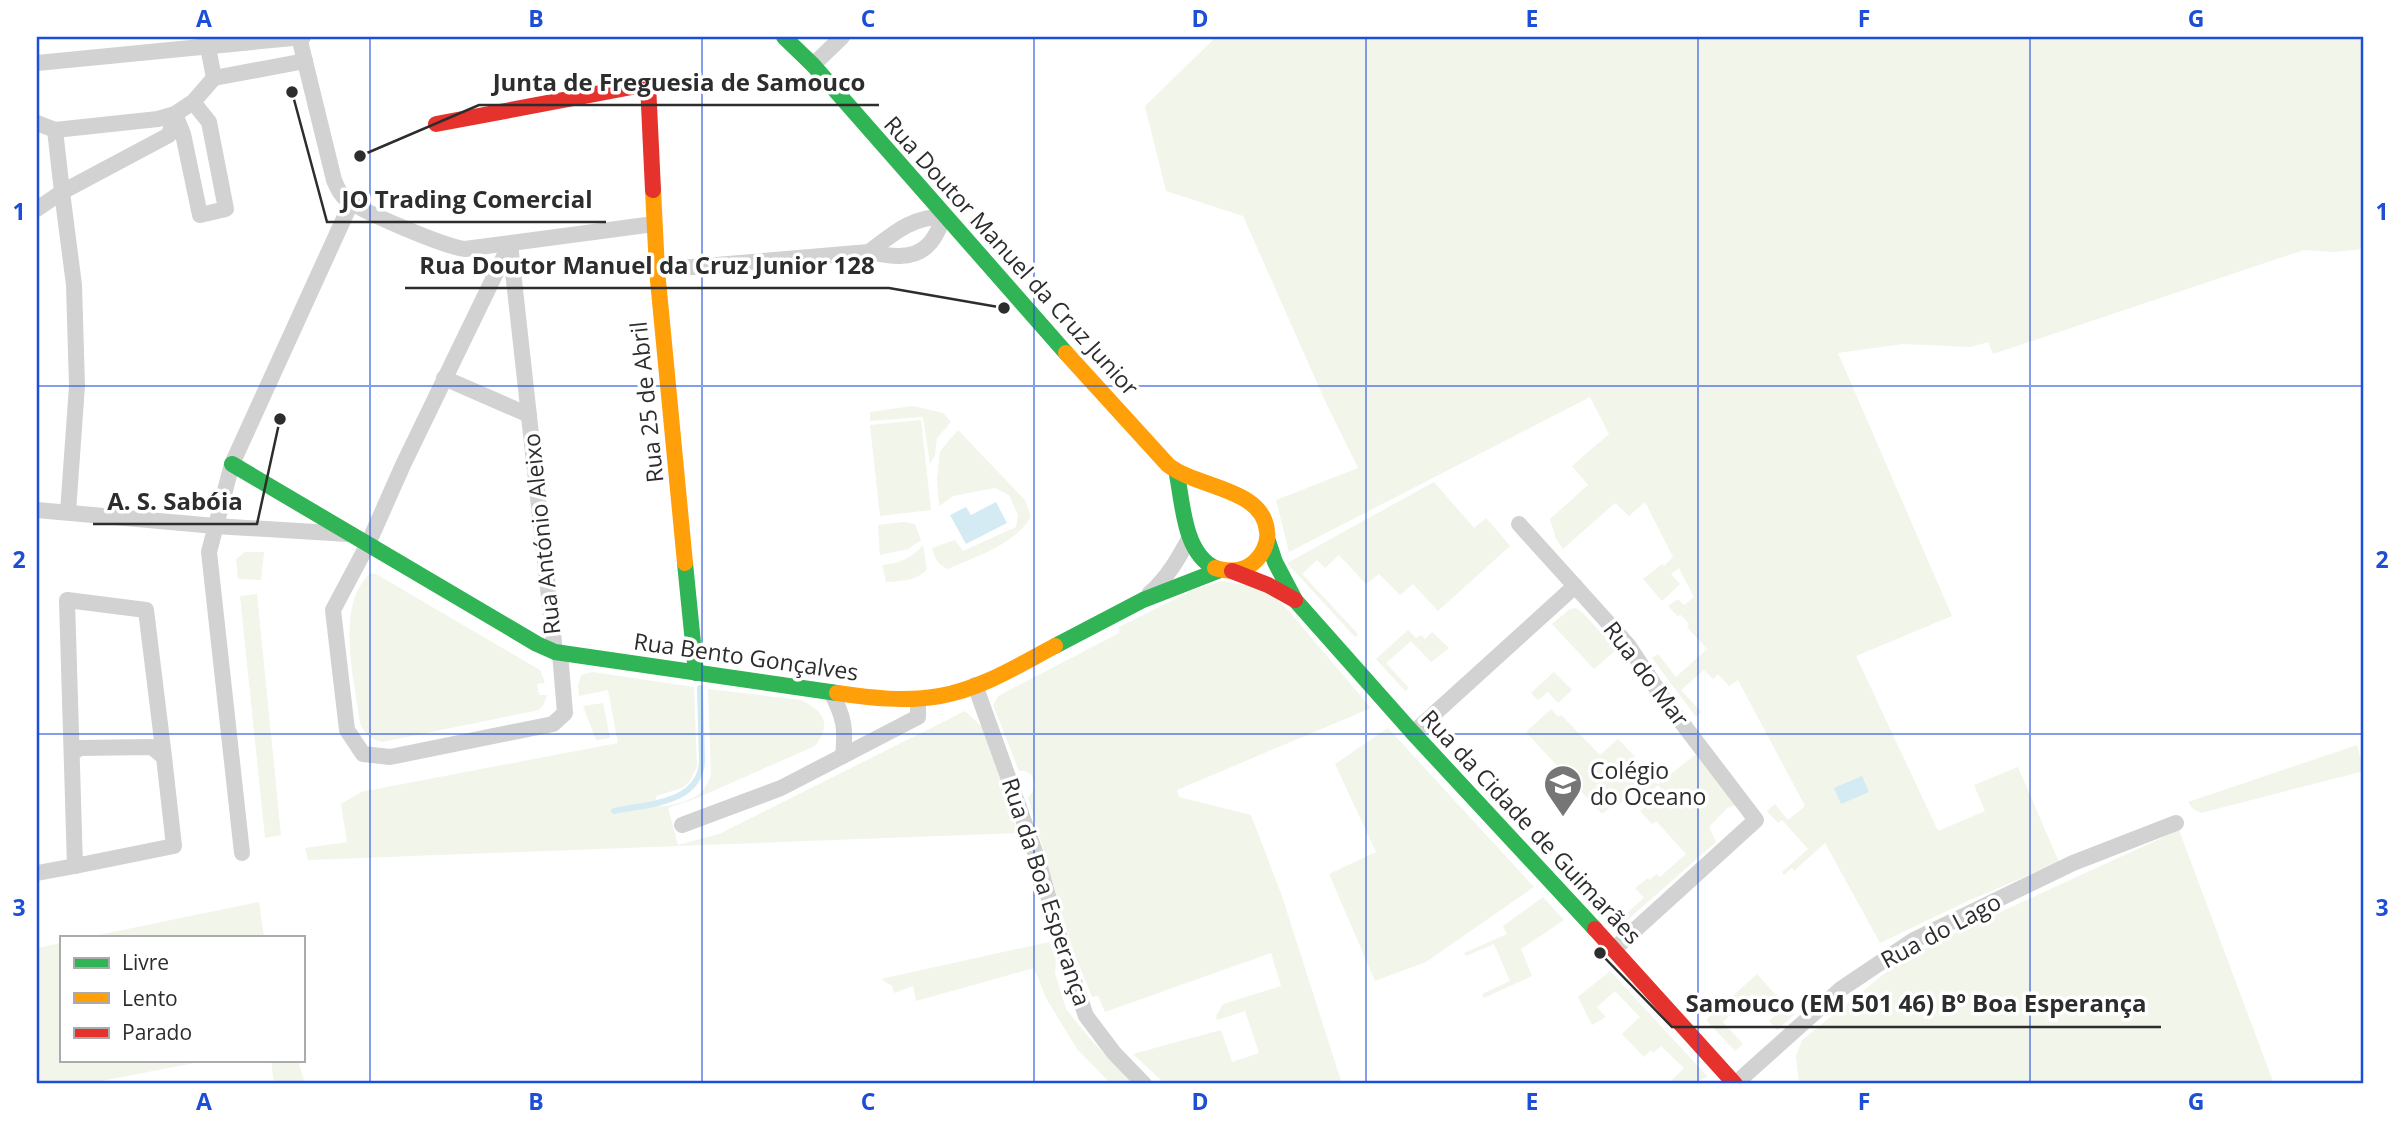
<svg xmlns="http://www.w3.org/2000/svg" width="2401" height="1121" font-family="'Open Sans',sans-serif">
<style>
.green{fill:#f1f5ea}
.water{fill:#d5ebf4}
.lines{fill:none;stroke-linecap:round;stroke-linejoin:round}
.stream{stroke:#d5ebf4;stroke-width:6}
.street{stroke:#d2d2d2;stroke-width:16}
.fast{stroke:#30b455;stroke-width:16}
.slow{stroke:#ff9f0a;stroke-width:16}
.jam{stroke:#e5322d;stroke-width:16}
.grid{fill:none;stroke:#1d4ed8;stroke-width:2;stroke-opacity:0.55}
.labels{text-anchor:middle;stroke-width:7;stroke-linejoin:round;paint-order:stroke}
.street-label{font-size:23px;fill:#2d2d2d;stroke:#fff}
.poi-label{font-size:23px;fill:#2d2d2d;stroke:#fff;text-anchor:start}
.leader{fill:none;stroke:#2d2d2d;stroke-width:2.5}
.callout-dot{fill:#2d2d2d;stroke:#fff;stroke-width:2.5}
.callout-label{font-size:24px;text-anchor:middle;font-weight:bold;fill:#2d2d2d;stroke:#fff;stroke-width:7;stroke-linejoin:round;paint-order:stroke}
.neatline{fill:none;stroke:#1d4ed8;stroke-width:2.5}
.grid-label{font-size:23px;text-anchor:middle;font-weight:bold;fill:#1d4ed8}
</style>
<rect width="100%" height="100%" fill="#fff"/>
<g class="green">
<polygon points="1216,37 2364,37 2364,249 2334,252 2304,250 1993,354 1988,342 1971,347 1903,344 1838,353 1952,616 1856,656 1938,831 1985,811 1974,785 2018,767 2059,862 1970,900 1880,943 1825,843 1794,871 1792,868 1784,875 1782,872 1808,849 1782,820 1778,823 1767,811 1775,804 1788,820 1805,806 1738,680 1729,686 1718,674 1713,679 1704,670 1681,690 1701,712 1696,717 1652,658 1658,654 1676,677 1707,649 1687,627 1689,624 1681,615 1677,616 1668,606 1678,599 1684,605 1694,597 1679,568 1671,574 1680,584 1662,601 1643,579 1662,564 1664,566 1673,557 1645,502 1629,516 1615,503 1563,549 1556,539 1550,519 1588,485 1572,466 1609,434 1590,397 1289,552 1276,500 1358,468 1326,403 1243,216 1166,191 1145,106"/>
<polygon points="913,406 943,413 951,422 937,438 935,455 930,464 923,417 870,421 870,412"/>
<polygon points="921,420 931,510 880,516 870,425"/>
<path d="M958,430L1025,500L1031,517C1014,545 976,556 948,569C938,565 935,559 932,548L955,540L963,551L1016,527L1018,515L1009,495L995,488L953,496L939,506L937,479L940,451Z"/>
<polygon points="1434,482 1474,528 1486,518 1510,546 1438,611 1413,584 1400,595 1379,574 1366,584 1339,555 1325,568 1317,560 1302,574 1358,634 1355,637 1287,563"/>
<polygon points="903,522 915,524 921,540 908,549 880,555 878,525"/>
<path d="M923,545L927,569C918,581 900,581 886,582L882,565C900,563 911,559 923,545Z"/>
<polygon points="245,552 264,552 261,580 238,579 236,559"/>
<path d="M371,573L376,574L540,670L545,683L537,684L539,695H547L544,704L539,710L382,742C371,739 364,734 360,723C355,682 334,604 371,573Z"/>
<path d="M1223,581L1268,590L1288,610L1371,708L1177,790L1179,797L1251,815L1282,896L1342,1084H1165L1133,1054L1221,1030L1232,1062L1259,1053L1245,1011L1217,1020L1216,1016L1223,1004L1281,986L1271,953L1105,1012L1098,996L1092,997L1072,948L1028,797C1037,789 1035,784 1031,774L1025,771H1019L993,705L998,696L1119,633V627L1195,589Z"/>
<polygon points="257,594 281,835 265,838 240,596"/>
<polygon points="1576,608 1585,615 1616,650 1594,669 1552,624 1570,609"/>
<polygon points="1408,630 1416,638 1421,635 1425,639 1432,632 1449,648 1431,662 1411,641 1386,663 1409,688 1405,691 1376,659"/>
<path d="M592,672L694,687L697,767L689,782L682,788L656,796V806C667,808 688,801 698,795C704,791 708,782 711,775L708,689L801,700C824,711 832,724 815,746L697,798L668,808L678,845L719,834L965,711L983,728L1018,833L308,860L305,848L347,842L341,804L361,792L618,743L608,690L579,696L578,685L581,675Z"/>
<polygon points="1554,672 1572,690 1558,703 1548,692 1538,700 1531,693"/>
<polygon points="603,703 610,738 596,740 583,706"/>
<polygon points="1551,709 1558,717 1561,715 1600,755 1618,739 1635,757 1627,765 1639,778 1646,772 1658,784 1695,755 1698,756 1736,805 1727,808 1709,827 1716,842 1626,921 1615,920 1600,904 1604,900 1621,918 1644,898 1635,888 1648,878 1650,880 1656,874 1660,877 1686,854 1656,821 1652,824 1640,811 1663,791 1658,785 1640,801 1632,793 1618,805 1616,803 1602,814 1526,732"/>
<polygon points="1388,728 1534,887 1426,962 1375,981 1329,874 1376,852 1335,764"/>
<polygon points="2357,745 2364,771 2201,813 2192,808 2188,802"/>
<polygon points="2179,830 2274,1084 1799,1084 1796,1056 1802,1040 1894,966 1946,937"/>
<polygon points="1543,897 1564,920 1521,949 1532,976 1484,998 1482,994 1510,981 1494,944 1466,956 1464,953 1507,934 1503,926"/>
<polygon points="259,902 264,937 89,937"/>
<polygon points="1049,942 1056,958 1055,973 1066,1009 1092,1041 1133,1084 1111,1084 1077,1049 1046,998 1034,968 916,1001 913,986 894,993 892,986 881,979"/>
<polygon points="61,943 61,1060 210,1060 86,1084 37,1084 37,948"/>
<polygon points="1610,971 1708,1077 1689,1084 1668,1084 1684,1068 1661,1046 1653,1053 1651,1050 1644,1057 1622,1034 1640,1017 1615,991 1597,1007 1606,1017 1592,1025 1578,997"/>
<polygon points="1757,974 1794,1015 1777,1030 1769,1021 1774,1016 1752,994 1723,1022 1743,1044 1735,1051 1706,1020"/>
<polygon points="271,1060 298,1060 305,1084 274,1084"/>
</g>
<g class="water">
<polygon points="996,502 1007,523 966,544 950,515 966,507 971,515"/>
<polygon points="1862,776 1869,792 1841,804 1834,788"/>
</g>
<g class="lines">
<path class="stream" d="M614,811C647,804 699,804 702,762L700,688"/>
<g class="street">
<polyline points="206,37 214,78"/>
<path d="M299,37L334,180C337,187 339,193 345,198C359,211 446,247 465,249L654,224"/>
<polyline points="37,63 303,37"/>
<polyline points="813,65 842,37"/>
<polyline points="175,114 183,134 200,215 226,209 209,122 193,102"/>
<polyline points="37,123 55,130 158,119 175,114 193,102 214,78 305,61"/>
<polyline points="55,130 62,192 169,135 175,114"/>
<polyline points="37,209 62,192 74,285 77,386 68,512"/>
<polyline points="510,244 403,465 368,544 333,610 347,730 363,754 390,757 553,724 565,713 560,653"/>
<polyline points="510,244 555,652"/>
<path d="M657,270L869,252C888,256 913,261 928,245C936,238 940,225 945,216C911,217 894,233 869,252"/>
<polyline points="444,378 529,415"/>
<polyline points="37,510 215,526 348,534"/>
<polyline points="1519,524 1575,586"/>
<path d="M1149,594C1168,577 1178,559 1190,537"/>
<polyline points="975,685 1039,863 1061,943 1086,1016 1114,1053 1144,1084"/>
<path d="M831,692C844,717 846,728 843,756"/>
<polyline points="1413,733 1575,586 1628,645 1663,698 1756,820 1614,949"/>
<polyline points="72,753 80,748 152,747 164,757 174,846 75,866 67,600 146,610 164,757"/>
<polyline points="682,825 781,788 918,717 918,699"/>
<polyline points="242,853 209,552 232,464 351,203"/>
<polyline points="37,873 75,866"/>
<polyline points="1735,1084 1841,989 1914,940 2073,863 2176,823"/>
</g>
<g class="fast">
<polyline points="784,37 813,65 1066,353"/>
<polyline points="232,464 537,644 555,652 837,693"/>
<path d="M1177,475C1183,505 1184,553 1215,568"/>
<polyline points="1268,541 1275,562 1295,600 1413,733 1595,929"/>
<polyline points="685,563 696,673"/>
<polyline points="1055,646 1143,600 1220,570"/>
</g>
<g class="slow">
<polyline points="653,190 657,270 685,563"/>
<path d="M1066,353L1168,465C1199,489 1263,488 1267,531C1269,543 1262,556 1252,564C1241,572 1228,572 1215,568"/>
<path d="M837,693C871,698 906,702 940,696C981,689 1019,665 1055,646"/>
</g>
<g class="jam">
<polyline points="436,124 648,84 653,190"/>
<polyline points="1232,571 1268,585 1295,600"/>
<polyline points="1595,929 1735,1084"/>
</g>
</g>
<path class="grid" d="M370,37V1084M702,37V1084M1034,37V1084M1366,37V1084M1698,37V1084M2030,37V1084M37,386H2364M37,734H2364"/>
<defs>
<symbol id="school-pin" viewBox="-11 -11 22 30"><path d="M0 17L-7.5 6A9.5 9.5 0 1 1 7.5 6Z" fill="#767676" stroke="#fff"/><path d="M0-5L7-2L0 1L-7-2ZM-4 1L0 2.5L4 1V4Q0 6-4 4Z" fill="#fff"/></symbol>
</defs>
<g fill-rule="evenodd">
<use href="#school-pin" x="1541" y="762" width="44" height="60"/>
</g>
<g class="labels">
<g class="street-label">
<text transform="translate(1011 256) rotate(48)" y="8">Rua Doutor Manuel da Cruz Junior</text>
<text transform="translate(647 402) rotate(-96)" y="8">Rua 25 de Abril</text>
<text transform="translate(542 534) rotate(-96)" y="8">Rua António Aleixo</text>
<text transform="translate(746 657) rotate(8)" y="8">Rua Bento Gonçalves</text>
<text transform="translate(1646 674) rotate(53)" y="8">Rua do Mar</text>
<text transform="translate(1531 827) rotate(47)" y="8">Rua da Cidade de Guimarães</text>
<text transform="translate(1046 892) rotate(72)" y="8">Rua da Boa Esperança</text>
<text transform="translate(1941 931) rotate(-28)" y="8">Rua do Lago</text>
</g>
<g class="poi-label">
<text x="1590" y="779">Colégio<tspan x="1590" dy="26">do Oceano</tspan></text>
</g>
</g>
<path class="leader" d="M360 156L479 105H879M292 92L327 222H606M1004 308L889 288H405M280 419L257 524H93M1600 953L1672 1027H2161"/>
<g class="callout-dot">
<circle cx="360" cy="156" r="7"/>
<circle cx="292" cy="92" r="7"/>
<circle cx="1004" cy="308" r="7"/>
<circle cx="280" cy="419" r="7"/>
<circle cx="1600" cy="953" r="7"/>
</g>
<g class="callout-label">
<text x="679" y="91">Junta de Freguesia de Samouco</text>
<text x="467" y="208">JO Trading Comercial</text>
<text x="647" y="274">Rua Doutor Manuel da Cruz Junior 128</text>
<text x="175" y="510">A. S. Sabóia</text>
<text x="1916" y="1012">Samouco (EM 501 46) Bº Boa Esperança</text>
</g>
<rect width="2401" height="1121" fill="none" stroke="#ffffff" stroke-width="77"/>
<rect x="60" y="936" width="245" height="126" fill="#ffffff" stroke="#ababab" stroke-width="2"/>
<rect x="74" y="958" width="35" height="10" fill="#30b455" stroke="#ababab" stroke-width="2"/>
<text x="122" y="970" font-size="21" fill="#2d2d2d">Livre</text>
<rect x="74" y="993" width="35" height="10" fill="#ff9f0a" stroke="#ababab" stroke-width="2"/>
<text x="122" y="1006" font-size="21" fill="#2d2d2d">Lento</text>
<rect x="74" y="1028" width="35" height="10" fill="#e5322d" stroke="#ababab" stroke-width="2"/>
<text x="122" y="1040" font-size="21" fill="#2d2d2d">Parado</text>
<rect x="38" y="38" width="2324" height="1044" class="neatline"/>
<g class="grid-label">
<text x="204" y="27">A</text>
<text x="536" y="27">B</text>
<text x="868" y="27">C</text>
<text x="1200" y="27">D</text>
<text x="1532" y="27">E</text>
<text x="1864" y="27">F</text>
<text x="2196" y="27">G</text>
<text x="19" y="220">1</text>
<text x="2382" y="220">1</text>
<text x="19" y="568">2</text>
<text x="2382" y="568">2</text>
<text x="19" y="916">3</text>
<text x="2382" y="916">3</text>
<text x="204" y="1110">A</text>
<text x="536" y="1110">B</text>
<text x="868" y="1110">C</text>
<text x="1200" y="1110">D</text>
<text x="1532" y="1110">E</text>
<text x="1864" y="1110">F</text>
<text x="2196" y="1110">G</text>
</g>
</svg>
